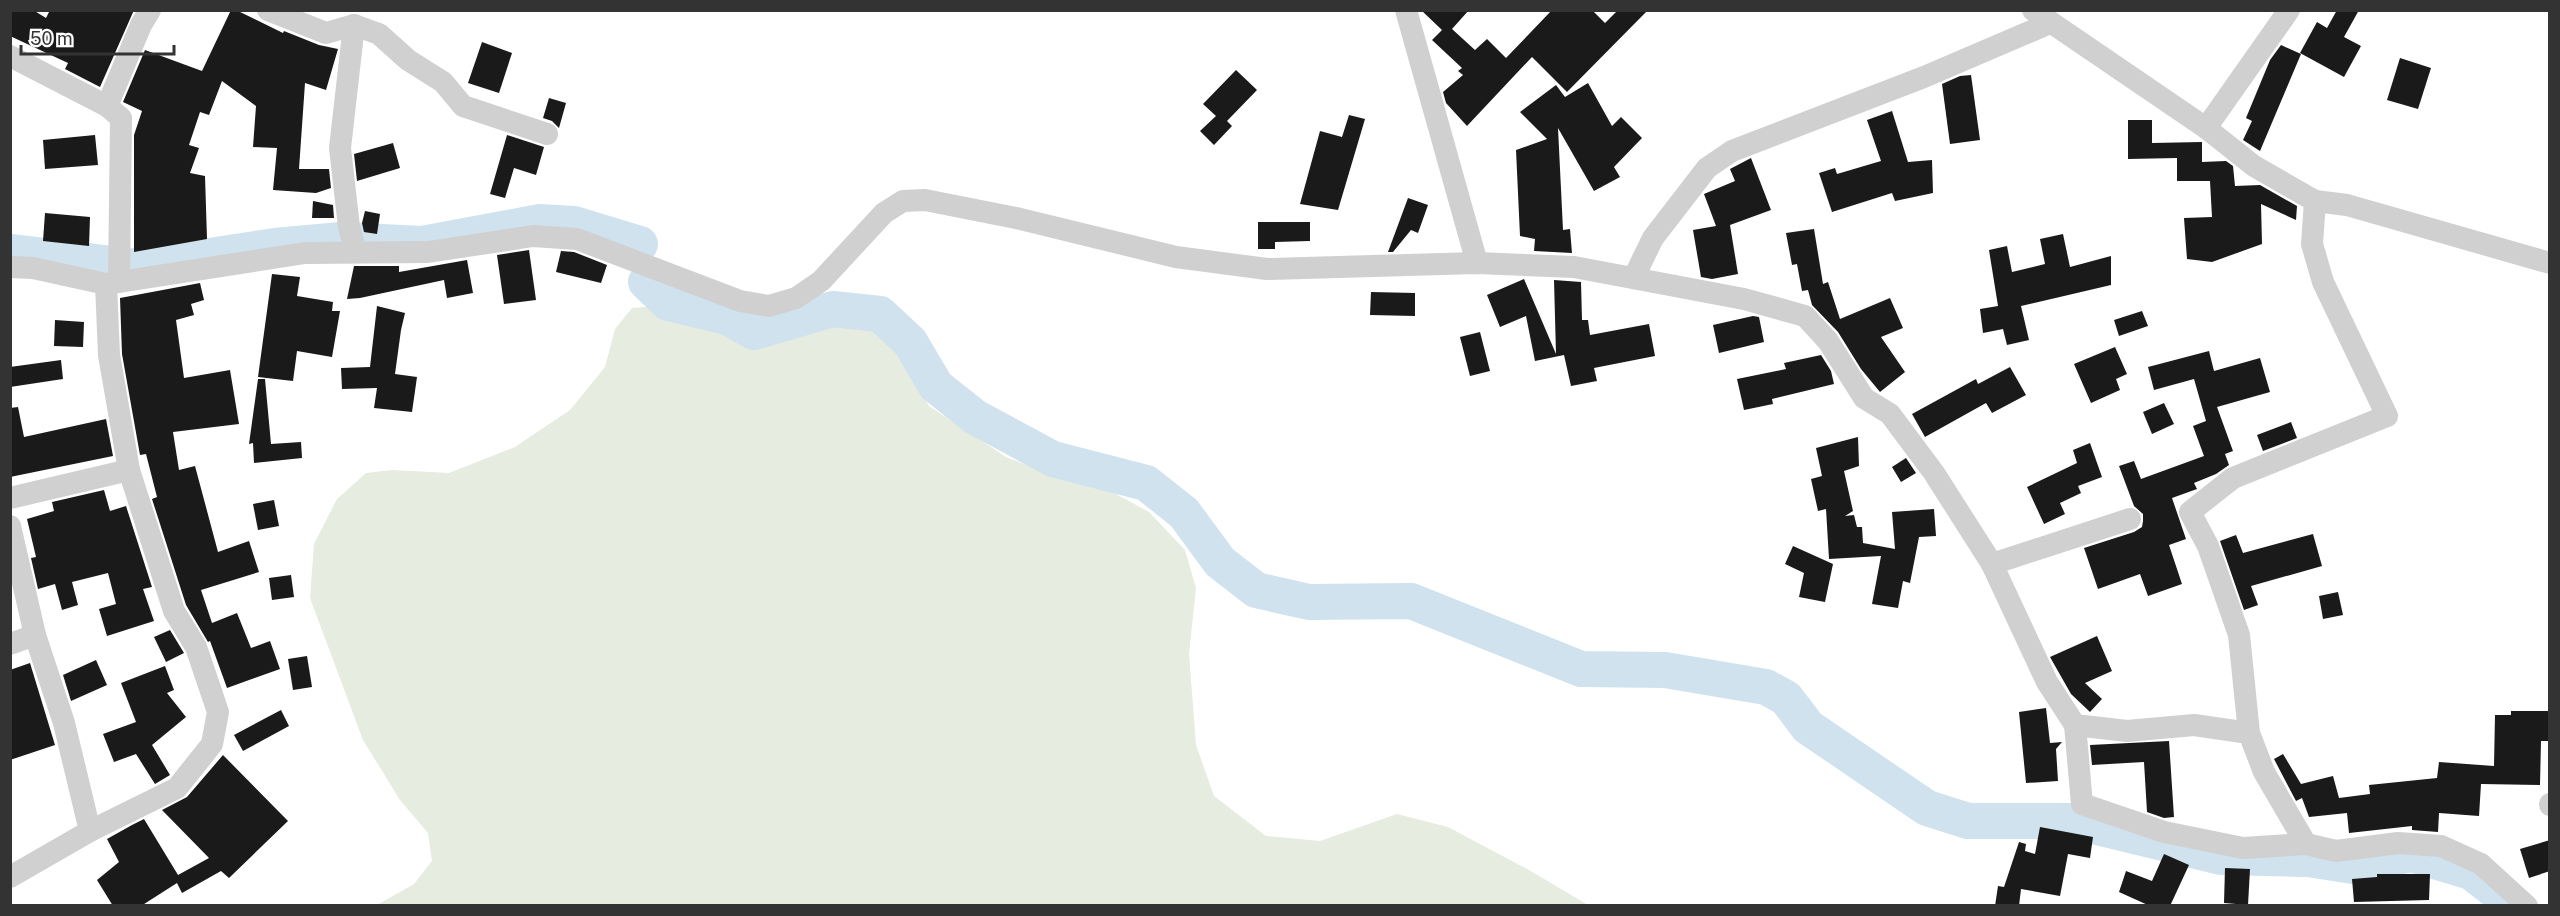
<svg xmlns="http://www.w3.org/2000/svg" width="2560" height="916" font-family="'Public Sans',sans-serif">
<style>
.green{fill:#e6ecdf}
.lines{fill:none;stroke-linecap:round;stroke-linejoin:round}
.river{stroke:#cfe2ee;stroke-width:36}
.building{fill:#1a1a1a}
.minor{stroke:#d0d0d0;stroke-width:22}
</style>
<rect width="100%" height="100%" fill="#fff"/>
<path class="green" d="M656,306C688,319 719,328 749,344L836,324H873L899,350L929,406L1006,457L1069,481L1114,493L1149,512L1185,550L1196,588L1189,654L1196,745L1214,796L1266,836L1320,841L1397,814L1448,827L1529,870L1588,905H377L414,884L432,861L428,833L400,800L363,740L310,598L314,544L337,499L366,473L392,470L449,473L515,447L570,410L605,367L615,329L632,308Z"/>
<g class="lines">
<g class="river">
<polyline points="10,252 137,267 275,246 341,240 422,244 540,222 574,224 640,244"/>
<polyline points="646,282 668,303 727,317 754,332 833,309 880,314 910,342 936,386 975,417 1053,459 1146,483 1184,513 1220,562 1256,590 1309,602 1411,601 1581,669 1665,670 1766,687 1786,698 1808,727 1927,808 1968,821 2072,821 2221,857 2308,859 2353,866 2411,854 2471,872 2515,906"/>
</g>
</g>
<g class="building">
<polygon points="10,10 33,10 46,18 50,10 134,10 100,87 65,69 68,63 10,36"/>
<polygon points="231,10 236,10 283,33 284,31 319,45 338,49 326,90 305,83 299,169 329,169 331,188 316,193 273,190 277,148 253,147 256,106 222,81 209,115 200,112 189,145 199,148 190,173 205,176 207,239 134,252 134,135 142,111 123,102 145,50 202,71"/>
<polygon points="1421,10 1469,10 1452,29 1475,50 1487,39 1506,58 1552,10 1592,10 1605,23 1618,10 1648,10 1567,92 1532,57 1467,126 1446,103 1443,92 1463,75 1458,71 1462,68 1432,40 1442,30"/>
<polygon points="2337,10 2359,10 2344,37 2361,46 2344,77 2300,53 2317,22 2327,28"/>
<polygon points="482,42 512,53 499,93 468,83"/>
<polygon points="2281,45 2301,54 2260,151 2243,140 2252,121 2246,118 2270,60"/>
<polygon points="2400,58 2431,68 2418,109 2387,100"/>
<polygon points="1236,70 1257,90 1227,121 1232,126 1214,145 1200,131 1216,116 1203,104"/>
<polygon points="1971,75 1980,140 1950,144 1942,84 1960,76"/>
<polygon points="1588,83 1612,126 1621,117 1642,138 1614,167 1620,177 1594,191 1558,128 1563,230 1570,229 1572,253 1534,251 1535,239 1520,236 1516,150 1547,139 1520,112 1556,85 1565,97"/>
<polygon points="549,98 566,103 559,128 552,121 543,118"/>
<polygon points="1892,111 1908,162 1932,160 1933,193 1895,201 1892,193 1832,212 1819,173 1835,168 1837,174 1881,161 1867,120"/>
<polygon points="1349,115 1365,119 1338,210 1300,204 1320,131 1342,137"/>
<polygon points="2128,120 2152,120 2152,143 2202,142 2202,162 2226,161 2233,166 2235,186 2260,185 2297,206 2296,220 2261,204 2262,244 2212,262 2187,259 2184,218 2212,217 2210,181 2177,181 2177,158 2128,159"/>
<polygon points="95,135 98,165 45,169 43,140"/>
<polygon points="507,135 544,147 536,175 514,168 505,198 490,194"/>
<polygon points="393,143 400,168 357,181 354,154"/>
<polygon points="1751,158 1771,210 1730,225 1738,274 1712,279 1701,277 1693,230 1716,226 1704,194 1735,181 1730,169"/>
<polygon points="1408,198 1428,205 1418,233 1411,230 1393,252 1388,252"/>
<polygon points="313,201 333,205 334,218 312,218"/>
<polygon points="365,211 380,214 377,234 364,232 362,223"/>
<polygon points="45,213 90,217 89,246 43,241"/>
<polygon points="1258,222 1310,222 1310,241 1275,242 1275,249 1258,249"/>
<polygon points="1814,229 1823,284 1828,282 1840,319 1890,298 1903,328 1881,337 1905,372 1880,392 1861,369 1838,332 1812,305 1808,290 1802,291 1797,264 1792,265 1786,233"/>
<polygon points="2063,234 2070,267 2111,256 2111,285 2021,306 2029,340 2007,345 2003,329 1983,333 1980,309 1998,306 1989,250 2007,246 2012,272 2045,264 2040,239"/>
<polygon points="529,250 536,300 504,304 497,255"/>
<polygon points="561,251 574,252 607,265 601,283 556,272"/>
<polygon points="467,260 473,293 447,298 444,280 360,298 347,299 354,266 399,266 399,272"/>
<polygon points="272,274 300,277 297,296 333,302 332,311 340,311 332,357 297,351 293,381 258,377"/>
<polygon points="1524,279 1556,354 1554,280 1581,282 1582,320 1588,320 1590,335 1649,324 1655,356 1594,368 1597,381 1571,386 1564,355 1535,361 1526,316 1500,327 1487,295"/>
<polygon points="200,283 204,300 191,304 194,315 176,320 184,378 230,370 239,424 173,432 179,470 195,466 218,552 249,541 259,572 201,590 212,623 237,613 251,648 270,641 280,669 227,688 210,641 208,642 186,605 152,499 157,497 146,454 140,455 122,354 120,298"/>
<polygon points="1371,292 1415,293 1415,316 1370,315"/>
<polygon points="377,306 405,313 401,330 395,374 417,377 412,412 374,408 377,388 342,389 341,368 370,367"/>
<polygon points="2142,311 2148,326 2119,336 2114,320"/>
<polygon points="1753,316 1759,317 1764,342 1719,353 1713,325"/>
<polygon points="55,320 84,322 83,347 54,346"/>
<polygon points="1480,332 1490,371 1470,376 1460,337"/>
<polygon points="2115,347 2127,374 2116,379 2120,390 2091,403 2074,364"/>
<polygon points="2209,351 2214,371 2260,358 2270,392 2217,407 2233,451 2225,454 2229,465 2216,474 2194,483 2197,489 2172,498 2186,539 2169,545 2182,584 2148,596 2140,574 2098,589 2084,548 2134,532 2142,527 2143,521 2143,514 2134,506 2119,466 2134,461 2141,479 2204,456 2193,426 2206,421 2194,379 2154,390 2148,367"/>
<polygon points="1821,355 1831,371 1834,384 1772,399 1773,404 1744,410 1737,379 1786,369 1784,363"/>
<polygon points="61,360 63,379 10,387 10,367"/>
<polygon points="2010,367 2026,395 1992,413 1986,403 1925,437 1912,414 1976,379 1978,384"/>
<polygon points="258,379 265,379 271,444 301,442 302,458 254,463 253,443 249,444"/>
<polygon points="2164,403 2174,424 2152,434 2143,412"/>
<polygon points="18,407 24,437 106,419 113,456 10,477 10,408"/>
<polygon points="2291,422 2297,438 2263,451 2257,435"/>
<polygon points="1858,437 1859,466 1844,471 1853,511 1845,516 1854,515 1857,527 1862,527 1863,543 1895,549 1892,512 1934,509 1936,536 1919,537 1910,583 1903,581 1898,608 1872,604 1881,556 1829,559 1826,509 1818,511 1811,479 1822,476 1816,448"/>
<polygon points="2090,443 2102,477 2078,486 2081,493 2060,503 2065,514 2044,524 2027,487 2077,463 2073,450"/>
<polygon points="1906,458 1916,473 1901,482 1892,467"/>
<polygon points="104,490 110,511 126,506 152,587 143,589 154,621 107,636 99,609 116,604 108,573 72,582 78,605 62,610 55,584 38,589 31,558 36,557 27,519 54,511 52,502"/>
<polygon points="274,500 279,526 258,530 253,504"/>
<polygon points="2313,534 2322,566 2251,586 2258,605 2244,610 2220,541 2236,535 2243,553"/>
<polygon points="1793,546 1833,564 1825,602 1799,597 1804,573 1785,564"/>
<polygon points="291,575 294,597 272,600 269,578"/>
<polygon points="2338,592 2343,615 2323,619 2319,596"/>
<polygon points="170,630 184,653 166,662 154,637"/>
<polygon points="2097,636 2112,671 2085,683 2102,699 2090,712 2071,694 2050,657"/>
<polygon points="307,656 312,687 293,690 288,659"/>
<polygon points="96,660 107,685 71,701 63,675"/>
<polygon points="30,663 55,745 10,760 10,670"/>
<polygon points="165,666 174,690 167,693 186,717 152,745 170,775 155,784 136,754 114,762 103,734 136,722 121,683"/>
<polygon points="2046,708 2050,743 2062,742 2056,749 2058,781 2026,783 2019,712"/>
<polygon points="281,710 289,726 243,751 234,735"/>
<polygon points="2511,711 2548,711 2548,741 2541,741 2540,785 2481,784 2479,816 2439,813 2438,832 2412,830 2412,826 2349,833 2347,813 2309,817 2302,798 2296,801 2274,759 2283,754 2301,784 2333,776 2339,798 2370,794 2369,785 2437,778 2439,762 2494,766 2495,715 2511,715"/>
<polygon points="2169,741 2174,817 2164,818 2147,812 2144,762 2092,765 2090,745"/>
<polygon points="223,755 288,821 229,878 221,871 182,893 177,883 141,906 113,906 97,880 119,862 107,839 132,825 144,819 178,875 209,858 162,810 187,797"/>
<polygon points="2040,827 2093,837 2090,858 2068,854 2060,896 2021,889 2019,906 1995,906 1998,886 2004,887 2019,842 2026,844 2025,851 2035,854"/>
<polygon points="2550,840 2550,871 2529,878 2520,849"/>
<polygon points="2164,854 2189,865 2170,906 2150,906 2119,892 2126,871 2152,881"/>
<polygon points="2225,868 2250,869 2248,905 2224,903"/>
<polygon points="2377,874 2430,874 2429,900 2354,902 2352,879 2377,877"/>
</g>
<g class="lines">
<g class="minor">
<polyline points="268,10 326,33 354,25 379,34 408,60 443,82 463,106 547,134"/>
<polyline points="1406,10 1477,263"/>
<polyline points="2033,10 2206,128 2289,10"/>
<polyline points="354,25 340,148 349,227 356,252"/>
<polyline points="10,56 107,106 141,25 150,10"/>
<polyline points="107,106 121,118 119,282"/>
<polyline points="2206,128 2254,166 2315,201 2312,244 2323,282 2387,416 2233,478 2190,512 2208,546 2239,635 2249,733"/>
<polyline points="2315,201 2347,205 2550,263"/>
<polyline points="10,267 33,268 106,284 305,253 428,252 533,236 577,239 740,301 769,306 796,298 821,281 884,213 903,201 925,200 1016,218 1176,257 1267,269 1477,263 1574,267 1744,299 1805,316 1828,341 1864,398 1890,414 1934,473 1992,564 2047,682 2075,725 2127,731 2194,725 2249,733 2264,772 2306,844 2336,851 2398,843 2441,846 2481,864 2527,906"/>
<polyline points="1634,277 1653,238 1707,168 1732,151 1924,77 2050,23"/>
<polyline points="10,498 129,470"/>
<polyline points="10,526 35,635 64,723 90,831"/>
<polyline points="1992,564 2130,519"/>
<polyline points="10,644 35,635"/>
<polyline points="2075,725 2082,804 2164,832 2243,848 2306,844"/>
<polyline points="2550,804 2550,805"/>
<polyline points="10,877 90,831 177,788 212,744 218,712 196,647 174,611 129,470 109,355 106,284"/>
</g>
</g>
<rect width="2560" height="916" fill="none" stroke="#333333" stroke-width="24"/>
<path d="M21 45v9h153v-9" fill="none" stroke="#333333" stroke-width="3"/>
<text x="30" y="45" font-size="18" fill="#333333" stroke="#ffffff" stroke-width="4.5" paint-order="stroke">50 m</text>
</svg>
